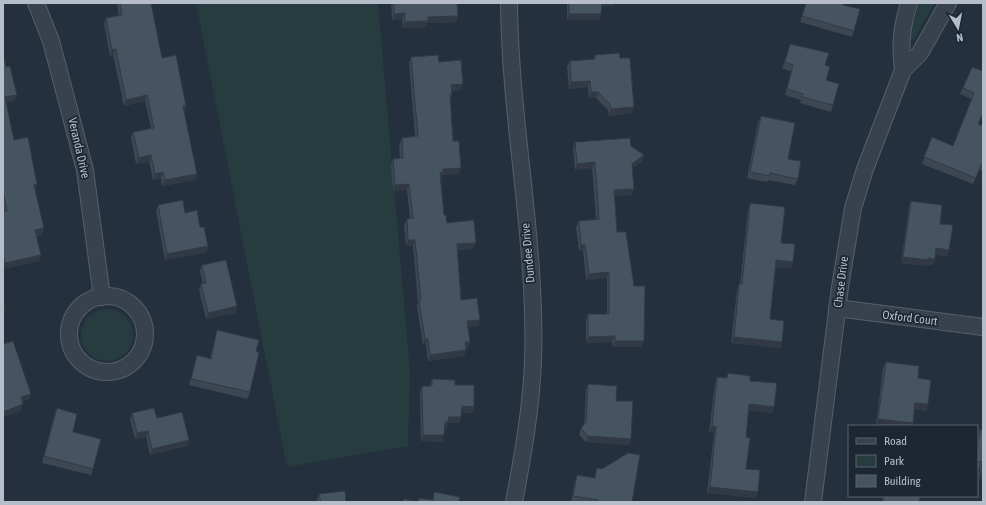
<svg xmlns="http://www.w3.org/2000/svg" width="986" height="505" font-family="'Asap Condensed',sans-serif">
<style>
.green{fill:#263c3e}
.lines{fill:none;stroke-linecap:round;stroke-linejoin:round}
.minor-casing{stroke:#56606b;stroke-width:18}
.minor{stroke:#38424d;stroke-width:16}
.wall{fill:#3c4753}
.shaded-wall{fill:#313a44}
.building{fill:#465361;stroke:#313a44}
.labels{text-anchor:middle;stroke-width:3.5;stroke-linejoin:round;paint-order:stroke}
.street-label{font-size:12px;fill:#b4bdc8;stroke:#1d2732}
</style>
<rect width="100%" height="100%" fill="#24303d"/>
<g class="green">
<polygon points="196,3 378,3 410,371 408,446 287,467"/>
<polygon points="919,3 935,3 914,39 911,40 909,37"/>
<circle cx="107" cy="335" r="26"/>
</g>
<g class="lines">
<defs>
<g id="minor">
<polyline points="36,3 51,41 85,170 102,297"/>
<path d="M509,3C510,123 537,242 533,361C531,409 523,455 514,502"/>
<path d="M903,70C900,43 901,30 909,3"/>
<circle cx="107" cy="334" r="38"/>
<polyline points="837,308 983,327"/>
<polyline points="813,502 840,287 853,208 865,169 903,70 920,53 948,3"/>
</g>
</defs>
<use href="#minor" class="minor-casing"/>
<use href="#minor" class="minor"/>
</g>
<g class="wall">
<polygon points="117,3 151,3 162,58 186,106 184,112 195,180 162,186 161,178 153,180 149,162 136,164 131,138 133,132 151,128 145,101 124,106 113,55 110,56 104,24 106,18 119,15"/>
<polygon points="391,3 457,3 458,16 456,22 427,23 426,27 403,28 402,20 392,20"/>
<polygon points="567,3 615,3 613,6 601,6 599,20 567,20"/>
<polygon points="806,3 844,3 843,5 854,31 852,37 800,22"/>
<polygon points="790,44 825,65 826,80 833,105 831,112 800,103 801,100 785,95 791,71 782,69"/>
<polygon points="3,53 14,101 6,102 14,140 35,190 42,235 37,236 39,261 3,269"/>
<polygon points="595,55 620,58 632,113 609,116 608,110 596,98 589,98 588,87 569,89 567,67 570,61 593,59"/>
<polygon points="411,57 439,62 463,84 461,90 452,91 452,94 450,99 453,141 459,174 442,175 441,179 444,215 447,223 473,249 457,250 461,300 478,326 468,327 470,342 467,348 466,348 464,356 428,361 426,345 423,345 417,307 418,303 413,246 406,246 404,225 407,219 410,218 407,190 393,191 391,165 393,159 400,158 399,144 402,138 415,136 409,63"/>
<polygon points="972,67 979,124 983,126 983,168 982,171 979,170 973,184 922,164 932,137 953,146 972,99 960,94"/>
<polygon points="761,116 798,179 795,185 768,180 767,182 747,178 758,122"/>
<polygon points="575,142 631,146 644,155 642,162 632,168 632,195 615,196 617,232 642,347 613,347 612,342 586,343 586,320 588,314 607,314 607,278 586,280 583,251 579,251 576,227 579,221 596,220 592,168 575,170 573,148"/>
<polygon points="911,201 940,224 949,250 947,256 935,255 935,259 932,265 926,265 926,266 901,263 909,207"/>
<polygon points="750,203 781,243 791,268 776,267 770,319 782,342 780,348 731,343 737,290 739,284 740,284 748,209"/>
<polygon points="158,205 185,213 200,227 208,246 206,252 165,260 156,211"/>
<polygon points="202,265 237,306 235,313 206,319 199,290 201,284 203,284 200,271"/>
<polygon points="217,330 256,351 250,392 247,399 189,385 195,362 197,355 210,359 215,337"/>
<polygon points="886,362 918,378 928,404 926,411 914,409 913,423 912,426 885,426 876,425 883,368"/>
<polygon points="728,373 750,381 774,407 772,413 749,410 746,437 746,469 758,492 756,498 707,493 714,433 709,432 715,383 717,377 726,378"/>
<polygon points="432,379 455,385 474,407 472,413 462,412 461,417 459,423 448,423 446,428 445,428 442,442 421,441 420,392 422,386 430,386"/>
<polygon points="588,384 616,401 631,439 629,445 586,442 579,435 581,428 584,425 586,390"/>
<polygon points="57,408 93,469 91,475 42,463 54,415"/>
<polygon points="132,413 157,418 189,440 187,446 150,455 146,437 135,439 130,419"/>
<polygon points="980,429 983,430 983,479 979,479 980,468 977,467 977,444 978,435"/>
<polygon points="597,468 632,502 571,502 575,481 577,475 594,478"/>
<polygon points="319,494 346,502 318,502 317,500"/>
<polygon points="882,496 923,496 923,497 920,497 919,502 882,502"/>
</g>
<g class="shaded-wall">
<polygon points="600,3 615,3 613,6 599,6"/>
<polygon points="405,13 402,20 392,20 394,14"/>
<polygon points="569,14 601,14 599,20 567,20"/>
<polygon points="458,16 456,22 427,23 426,27 403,28 405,22 428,17"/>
<polygon points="116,49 113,55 110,56 112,50"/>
<polygon points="590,81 588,87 569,89 571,82"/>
<polygon points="463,84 461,90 449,91 451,85"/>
<polygon points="591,92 598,92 596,98 589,98"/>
<polygon points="17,95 14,101 3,103 5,97"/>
<polygon points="147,95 145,101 124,106 126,100"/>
<polygon points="183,106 186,106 184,112"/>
<polygon points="634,107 632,113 609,116 611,109"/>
<polygon points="151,155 149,162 136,164 139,158"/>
<polygon points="644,155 642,162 630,170 632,164"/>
<polygon points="595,162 592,168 575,170 577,164"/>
<polygon points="461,168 459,174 442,175 441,179 440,173 443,169"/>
<polygon points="163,172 161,178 153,180 155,174"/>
<polygon points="197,174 195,180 162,186 165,180"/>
<polygon points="37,184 35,190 34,185"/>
<polygon points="409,184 407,190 393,191 395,185"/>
<polygon points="634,189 632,195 612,196 614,190"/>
<polygon points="44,228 42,235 33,236 35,230"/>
<polygon points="408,240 415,240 413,246 406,246"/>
<polygon points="476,243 473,249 454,250 457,244"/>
<polygon points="581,245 585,245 583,251 579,251"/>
<polygon points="208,246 206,252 165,260 167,254"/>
<polygon points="936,248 949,250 947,256 934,255"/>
<polygon points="41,255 39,261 3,269 5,263"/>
<polygon points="903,257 928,258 935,259 932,265 926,265 926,266 901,263"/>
<polygon points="776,260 793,262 791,268 774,267"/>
<polygon points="609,272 607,278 586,280 589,274"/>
<polygon points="237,306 235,313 206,319 208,313"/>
<polygon points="3,310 5,310 3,316"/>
<polygon points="480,320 478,326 465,327 467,321"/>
<polygon points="615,336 612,342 586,343 588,337"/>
<polygon points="734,337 782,342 780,348 731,343"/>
<polygon points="425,339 428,339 426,345 423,345"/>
<polygon points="615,341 644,341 642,347 613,347"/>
<polygon points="465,342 470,342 467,348 463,348"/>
<polygon points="466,350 464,356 428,361 430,355"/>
<polygon points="31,394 29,400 18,403 21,397"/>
<polygon points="915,403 928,404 926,411 913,409"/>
<polygon points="23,404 21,411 3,417 3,412"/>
<polygon points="749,404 774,407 772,413 747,410"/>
<polygon points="462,406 474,407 472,413 459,412"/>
<polygon points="449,417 461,417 459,423 448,423 446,428 442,428 445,422"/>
<polygon points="878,419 913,423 912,426 885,426 876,425"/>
<polygon points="712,426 716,427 714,433 709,432"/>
<polygon points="148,431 146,437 135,439 137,433"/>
<polygon points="423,435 444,435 442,442 421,441"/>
<polygon points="588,436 631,439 629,445 586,442"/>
<polygon points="189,440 187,446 150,455 152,449"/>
<polygon points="981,473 983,473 983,479 979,479"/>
<polygon points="710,487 758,492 756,498 707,493"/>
</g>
<g class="building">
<polygon points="120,3 151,3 162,58 176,55 186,106 183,106 197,174 165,180 163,172 155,174 151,155 139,158 133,132 154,128 147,95 126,100 116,49 112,50 106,18 122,15"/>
<polygon points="394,3 457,3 458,16 428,17 428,21 405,22 405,13 394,14"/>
<polygon points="569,3 602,3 601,14 569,14"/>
<polygon points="806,3 844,3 843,5 860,9 854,31 802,16"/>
<polygon points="790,44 829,53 825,65 830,67 826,80 839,84 833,105 802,97 803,94 787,89 793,65 785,62"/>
<polygon points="3,53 6,67 10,66 17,95 5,97 14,140 28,137 37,184 34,185 44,228 35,230 41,255 5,263 3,254 3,212 7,211 3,191"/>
<polygon points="619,53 620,58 630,58 634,107 611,109 610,104 598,92 591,92 590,81 571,82 570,61 595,59 595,55"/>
<polygon points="438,55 439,62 461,60 463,84 451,85 452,94 450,94 453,141 459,141 461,168 443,169 443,173 440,173 444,215 446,215 447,223 474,220 476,243 457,244 461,300 477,298 480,320 467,321 470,342 465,342 466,350 430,355 428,339 425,339 419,301 421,300 415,240 408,240 407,219 413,218 409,184 395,185 393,159 403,158 402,138 418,136 411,57"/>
<polygon points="972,67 983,71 983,113 978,124 983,126 983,165 981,164 976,178 924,157 932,137 953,146 974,93 963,88"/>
<polygon points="761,116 795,123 788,159 801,161 798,179 770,173 770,176 750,172"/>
<polygon points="630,138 631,146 644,155 632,164 634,189 614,190 617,232 626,232 634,286 645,286 644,341 615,341 615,336 588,337 588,314 609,314 609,272 589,274 585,245 581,245 579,221 599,219 595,162 577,164 575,142"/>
<polygon points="183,200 185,213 197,210 200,227 204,227 208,246 167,254 158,205"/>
<polygon points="911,201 942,205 940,224 953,225 949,250 936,248 935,259 928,258 928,260 903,257"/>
<polygon points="750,203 785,207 781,243 795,244 793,262 776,260 770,319 784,321 782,342 734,337 739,284 742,284"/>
<polygon points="226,260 237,306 208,313 201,284 206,283 202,265"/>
<polygon points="3,299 5,310 3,310"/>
<polygon points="217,330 259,340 256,351 259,353 250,392 191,379 197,355 211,359"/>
<polygon points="13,341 31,394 21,397 23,404 3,412 3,344"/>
<polygon points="886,362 919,366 918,378 931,380 928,404 915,403 913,423 878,419"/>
<polygon points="728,373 750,376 750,381 777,383 774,407 749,404 746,437 750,438 746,469 760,470 758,492 710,487 716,427 712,426 717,377 727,378"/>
<polygon points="432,379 455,380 455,385 474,385 474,407 462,406 461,417 449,417 448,422 445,422 444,435 423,435 422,386 432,386"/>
<polygon points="588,384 617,386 616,401 633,401 631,439 588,436 581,428 586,422"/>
<polygon points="57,408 77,414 73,432 101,439 93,469 44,456"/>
<polygon points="154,408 157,418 182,412 189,440 152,449 148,431 137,433 132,413"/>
<polygon points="980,429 983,430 983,473 981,473 982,462 977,461"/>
<polygon points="628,453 640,455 632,502 597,502 598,500 573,496 577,475 595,478 597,468 602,469"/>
<polygon points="345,491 346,502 321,502 319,494"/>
<polygon points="434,492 460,497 459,502 403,502 404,499 418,502 419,498 433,500"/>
<polygon points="884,496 920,496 919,502 883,502"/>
</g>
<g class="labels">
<g class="street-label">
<text transform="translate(79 148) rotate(77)" y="4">Veranda Drive</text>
<text transform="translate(528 253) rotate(-95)" y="4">Dundee Drive</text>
<text transform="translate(841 282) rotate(-83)" y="4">Chase Drive</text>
<text transform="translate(910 318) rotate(7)" y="4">Oxford Court</text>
</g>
</g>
<rect width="986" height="505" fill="none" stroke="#b4bdc8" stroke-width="8"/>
<rect x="848" y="425" width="130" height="72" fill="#1d2732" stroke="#59636e"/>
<rect x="856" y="438" width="20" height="6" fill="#38424d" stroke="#59636e"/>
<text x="884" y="445" font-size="12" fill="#b4bdc8">Road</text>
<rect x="856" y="455" width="20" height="12" fill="#263c3e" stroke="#59636e"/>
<text x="884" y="465" font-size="12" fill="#b4bdc8">Park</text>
<rect x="856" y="475" width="20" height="12" fill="#465361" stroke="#59636e"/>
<text x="884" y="485" font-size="12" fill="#b4bdc8">Building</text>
<g transform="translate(958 28) rotate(170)" stroke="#1d2732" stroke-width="3" paint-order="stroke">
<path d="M0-3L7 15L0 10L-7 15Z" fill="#b4bdc8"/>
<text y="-6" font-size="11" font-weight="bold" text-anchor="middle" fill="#b4bdc8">N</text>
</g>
</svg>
